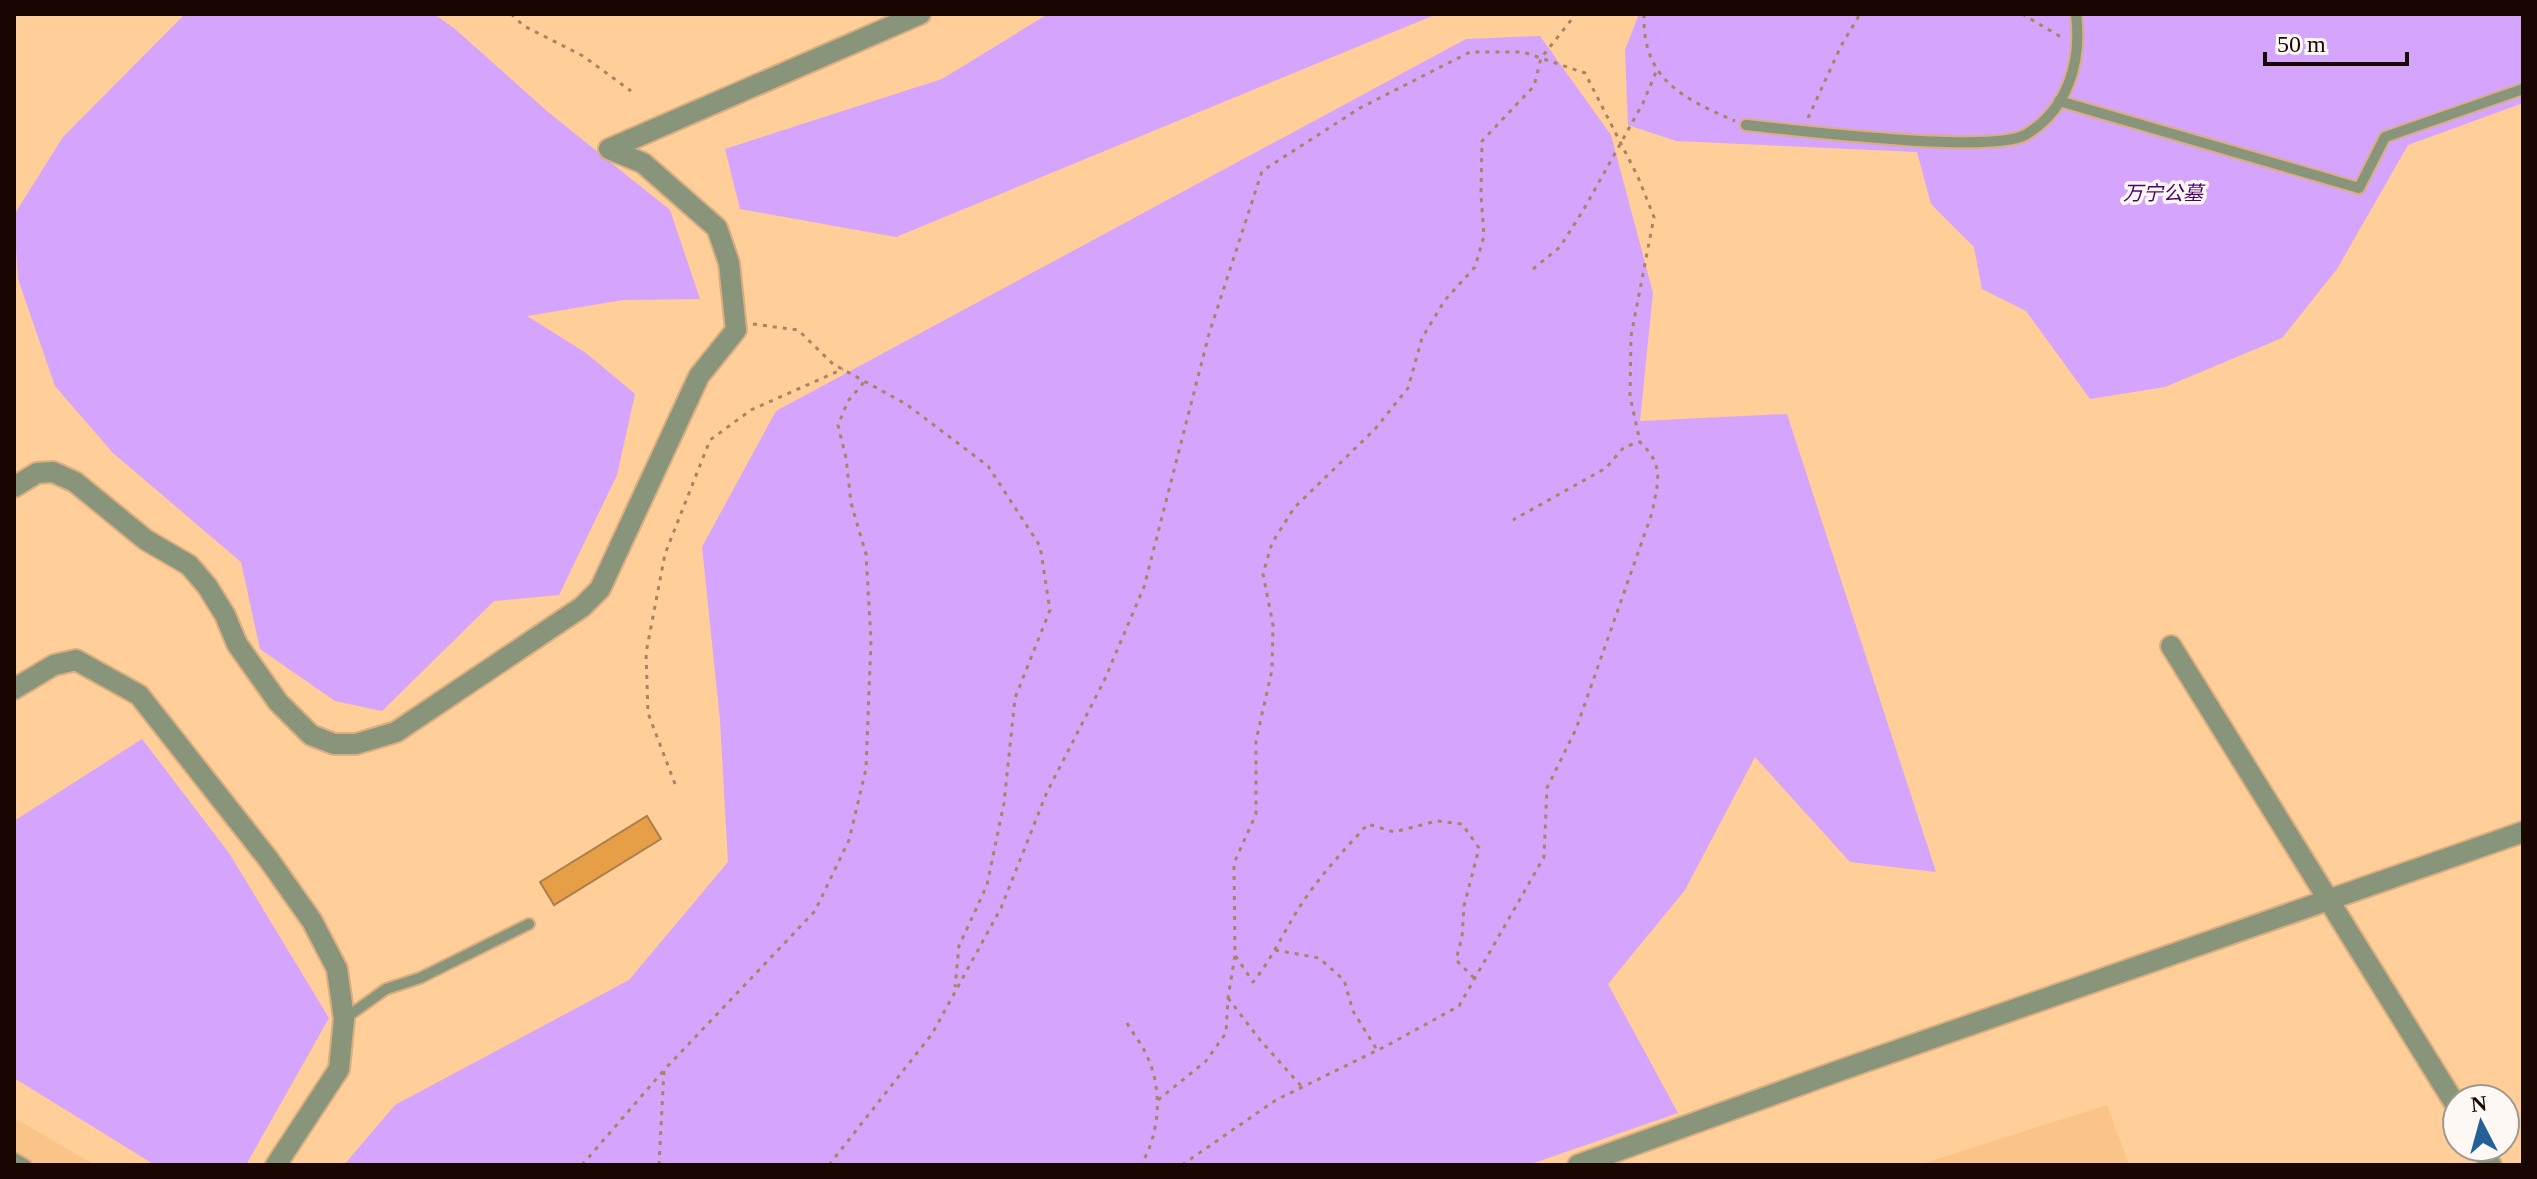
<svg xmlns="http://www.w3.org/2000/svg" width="2537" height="1179" font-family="'Times New Roman','Noto Sans SC',serif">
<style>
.built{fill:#fac489}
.green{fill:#d5a4fc}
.building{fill:#e69f46;stroke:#ab7e4b;stroke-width:2}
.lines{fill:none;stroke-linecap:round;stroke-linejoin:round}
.service-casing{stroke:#daae81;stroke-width:14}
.minor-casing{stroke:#daae81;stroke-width:24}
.path{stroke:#a98460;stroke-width:3;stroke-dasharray:4 6;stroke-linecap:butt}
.service{stroke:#88957b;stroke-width:10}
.minor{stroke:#88957b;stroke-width:20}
.labels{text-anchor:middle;stroke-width:7;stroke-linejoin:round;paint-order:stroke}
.park-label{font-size:20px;font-style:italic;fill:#4b0070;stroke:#fdf8f3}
</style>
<rect width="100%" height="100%" fill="#ffce99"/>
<g class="built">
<polygon points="2107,1105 2129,1165 1918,1165"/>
<polygon points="14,1118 95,1165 14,1165"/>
</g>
<g class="green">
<polygon points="185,14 434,14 455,29 548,112 670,210 700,299 623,300 527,316 586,353 635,394 617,475 559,595 494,601 382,711 335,701 260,649 241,562 113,453 55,386 18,279 14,215 63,137"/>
<polygon points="1048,14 1437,14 896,237 740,209 725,149 942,79"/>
<polygon points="1639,14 2523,14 2523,103 2408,145 2337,269 2282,338 2165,387 2090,399 2026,311 1982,289 1974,247 1931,204 1917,152 1676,141 1628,125 1625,50"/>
<polygon points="1540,36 1611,135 1653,293 1640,421 1787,414 1936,872 1850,862 1755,757 1685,890 1608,984 1678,1113 1528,1165 344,1165 395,1105 629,980 728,862 720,720 702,547 776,411 1466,39"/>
<polygon points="142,739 229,853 329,1018 246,1165 155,1165 14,1078 14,821"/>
</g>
<polygon class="building" points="647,816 661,839 554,905 540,882"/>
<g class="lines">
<defs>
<g id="service">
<polyline points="2059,101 2359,188 2385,137 2523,89"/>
<path d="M1746,125C1794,130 1990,154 2025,135C2068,110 2082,61 2076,14"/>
<polyline points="344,1019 386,989 420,978 529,924"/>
<polyline points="14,1158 26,1165"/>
</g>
<g id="minor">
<polyline points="14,487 37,473 53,472 75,482 146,540 189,565 207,586 225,615 237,644 278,702 311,735 334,744 356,744 396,732 582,607 600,589 699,376 736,330 729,263 717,228 643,163 609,149 920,14"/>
<polyline points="2171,646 2457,1107"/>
<polyline points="14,689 54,665 76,660 139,695 269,860 312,921 337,969 344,1019 339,1069 276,1165"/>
<polyline points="2481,1147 2491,1165"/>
<polyline points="1578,1165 1841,1070 2523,832"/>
</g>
</defs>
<use href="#service" class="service-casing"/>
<use href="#minor" class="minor-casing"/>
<g class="path">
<polyline points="511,14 524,26 583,56 631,91"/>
<path d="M1644,14C1642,79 1682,98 1735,121"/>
<polyline points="2022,14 2061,37"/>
<polyline points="1808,118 1841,46 1860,14"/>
<polyline points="1533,269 1560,247 1584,209 1643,103 1656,72"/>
<polyline points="753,324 798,330 833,364 906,404 988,466 1040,546 1050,610 1015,698 1004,803 987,885 959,946 955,987"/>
<polyline points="675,784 648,713 646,653 665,554 710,440 751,410 843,369"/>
<polyline points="1275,950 1319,958 1344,980 1353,1011 1377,1050"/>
<path d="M1474,978L1456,960L1462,937L1464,906L1479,848L1462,824L1437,821L1394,832L1368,824C1347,847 1325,870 1307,896C1287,924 1275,955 1253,982L1235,955L1234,863L1256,814V741L1272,670L1273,625L1263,574L1272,543L1294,508L1375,429L1408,388L1422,338L1445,300L1475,267L1484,236L1481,195L1482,141L1534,86L1541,58L1576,14"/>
<polyline points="1228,998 1260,1040 1302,1087"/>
<path d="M1127,1023C1133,1034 1142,1044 1147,1056C1163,1090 1160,1133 1141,1165"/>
<polyline points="1158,1100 1206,1061 1226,1033 1228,998 1235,955"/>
<polyline points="582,1165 664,1070"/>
<polyline points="659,1165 664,1070 815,911 849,840 866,769 871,640 866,554 851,503 846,458 838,425 848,401 865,381"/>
<polyline points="829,1165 932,1034 1001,908 1047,792 1104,681 1144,587 1209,334 1262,171 1360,108 1470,52 1523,52 1585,73 1638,177 1654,217 1631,336 1630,396 1640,442"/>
<path d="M1182,1165L1276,1100L1388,1045L1459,1006L1544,857L1547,788L1576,729L1652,513C1658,481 1665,466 1640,442L1624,447L1606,468L1513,520"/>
</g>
<use href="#service" class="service"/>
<use href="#minor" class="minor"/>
</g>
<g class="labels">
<g class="park-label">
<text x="2163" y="200">万宁公墓</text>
</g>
</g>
<rect width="2537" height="1179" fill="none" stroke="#170700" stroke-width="32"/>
<g transform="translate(2481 1123) rotate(354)"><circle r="38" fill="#fdf8f3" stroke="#a19892" stroke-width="2"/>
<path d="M0-6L14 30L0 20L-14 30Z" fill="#226096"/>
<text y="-12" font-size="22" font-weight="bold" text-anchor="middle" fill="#170700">N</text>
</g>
<path d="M2265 52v12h142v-12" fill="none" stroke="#170700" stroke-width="4"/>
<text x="2277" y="52" font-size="24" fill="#170700" stroke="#fdf8f3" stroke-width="6" paint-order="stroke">50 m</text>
</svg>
